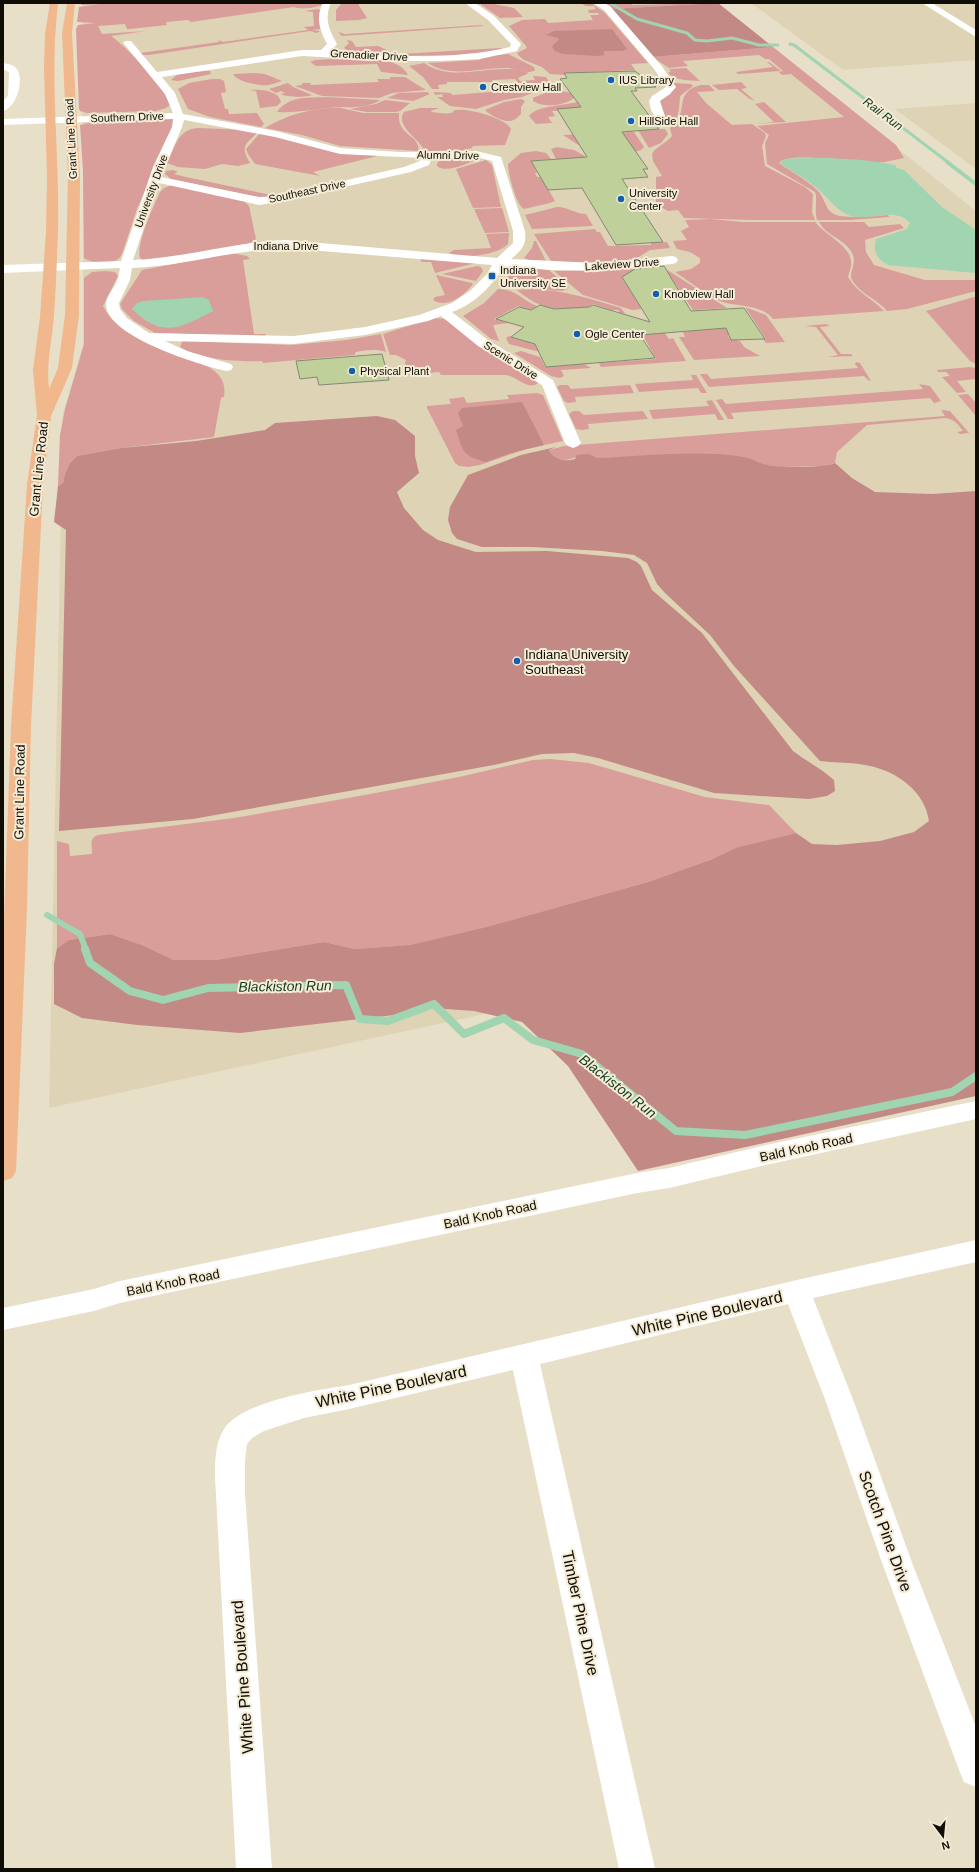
<svg xmlns="http://www.w3.org/2000/svg" width="979" height="1872" font-family="Arial,sans-serif">
<style>
.built{fill:#dfd3b6}
.green{fill:#d99d9a}
.forest{fill:#c38985}
.water{fill:#a1d4b1}
.lines{fill:none;stroke-linecap:round;stroke-linejoin:round}
.stream-far3{stroke:#a1d4b1;stroke-width:3}
.stream-far2{stroke:#a1d4b1;stroke-width:4}
.stream-far1{stroke:#a1d4b1;stroke-width:6}
.stream{stroke:#a1d4b1;stroke-width:8}
.building{fill:#c0d09b;stroke:#838975}
.minor{fill:#fff;fill-rule:evenodd}
.major{fill:#f0b88c;fill-rule:evenodd}
.poi-dot{fill:#1060ae;stroke:#f5ecd6;stroke-width:1.5}
.labels{text-anchor:middle;stroke-width:4;stroke-linejoin:round;paint-order:stroke}
.far-street-label{font-size:11px;fill:#100d06;stroke:#f5ecd6}
.far-poi-label{font-size:11px;fill:#100d06;stroke:#f5ecd6;text-anchor:start}
.far-water-label{font-size:12px;font-style:italic;fill:#113921;stroke:#f5ecd6}
.street-label{font-size:13px;fill:#100d06;stroke:#f5ecd6}
.poi-label{font-size:13px;fill:#100d06;stroke:#f5ecd6;text-anchor:start}
.water-label{font-size:14px;font-style:italic;fill:#113921;stroke:#f5ecd6}
.near-street-label{font-size:16px;fill:#100d06;stroke:#f5ecd6}
</style>
<rect width="100%" height="100%" fill="#e8dfc9"/>
<g class="built">
<polygon points="84,3 716,3 976,211 976,908 49,1108 63,414 83,345 83,133 80,82"/>
<polygon points="751,3 976,3 976,60 843,70"/>
<polygon points="976,103 976,169 895,109"/>
</g>
<g class="green">
<path d="M79,3H325C319,8 301,10 294,7L191,22L188,20L166,22L167,25L130,29H127L125,24L98,26L102,34L146,31L111,36C125,45 167,90 170,105L166,108L156,111L87,113L80,111L79,109L76,29L78,25L96,23L77,22L79,7L99,4L82,5Z"/>
<polygon points="342,3 362,3 358,4 367,18 359,20 336,21 336,10"/>
<polygon points="479,3 494,4 514,8 523,17 500,18"/>
<polygon points="580,3 591,3 605,13 648,63 631,64 635,70 564,73 565,75 550,74 542,67 524,60 518,55 517,53 527,48 526,46 509,26 522,20 545,19 548,23 593,20 590,15 599,15 598,13 589,13 588,10 596,9 594,6 586,6"/>
<polygon points="601,3 631,3 632,5 718,3 611,9"/>
<polygon points="317,9 321,10 322,29 312,30 320,31 317,33 310,31 149,55 142,55 140,53 219,42 218,40 223,42 308,30 304,27 314,26 313,12 305,11"/>
<polygon points="481,25 483,26 342,36 338,32 345,34"/>
<path d="M347,40L352,41L356,47L378,46L387,50C376,55 353,56 344,48L349,43Z"/>
<path d="M773,47L896,145L904,158C898,159 891,161 885,162C869,164 786,150 779,163C791,172 806,179 817,190C824,196 825,208 832,213C842,220 876,216 888,215L889,217L850,220H817C814,209 818,198 815,192L767,164L765,143L769,135L757,126L844,117L791,74L782,75L779,72L783,71L769,59H765L759,55L683,61L688,66L669,68L652,57Z"/>
<polygon points="500,48 506,50 454,55 401,56 400,54"/>
<path d="M508,54L534,67L535,70C529,75 515,69 508,68C481,67 452,79 428,63L480,60L479,57Z"/>
<path d="M351,58C368,59 399,57 408,75L381,72L377,64L316,66L310,62L315,60Z"/>
<polygon points="767,62 769,62 781,71 738,74 736,72 773,67"/>
<path d="M424,63C455,85 496,60 529,73L518,78L520,81L535,80L533,76L546,77L550,83H518L515,79L492,80L493,82H447V84L438,85L439,89H432L423,77L409,66Z"/>
<path d="M686,68L700,81C690,80 675,81 668,73L671,71L669,69Z"/>
<polygon points="205,71 210,71 211,74 178,81 171,80 178,74"/>
<path d="M254,73L265,74L282,81C278,82 274,84 269,85C261,86 236,82 233,74Z"/>
<polygon points="390,77 405,77 426,90 392,93 379,98 322,96 295,86 302,85 302,83 310,83 311,85 379,82 377,79 390,79"/>
<polygon points="212,79 220,79 224,81 226,92 221,93 225,109 228,109 229,114 257,113 264,124 261,127 210,117 188,109 178,89 189,83"/>
<polygon points="741,82 747,88 741,89 755,101 750,99 737,89 719,90 712,85"/>
<path d="M288,83L293,87L312,95C304,98 288,97 280,94L285,93L281,91L276,93L269,89Z"/>
<path d="M674,83L691,84L693,86L680,96C679,108 680,119 669,127C662,118 658,109 660,98L673,90Z"/>
<path d="M701,85H709L715,91L697,92L706,103L732,125L752,124L765,133L766,136L762,146L765,166L805,187L813,194L812,212L815,220H752L684,218L678,210L668,211L656,204V177L662,176L653,161L652,154C656,146 666,144 672,136L670,128C691,116 671,92 701,85Z"/>
<polygon points="528,89 532,91 532,93 522,97 504,100 476,109 450,106 437,97 443,97 442,94 435,95 434,92 451,93 452,95"/>
<path d="M249,90C259,89 279,90 281,102L277,106L260,108L256,91Z"/>
<path d="M561,91L572,93L575,97C566,106 543,108 533,101V98L545,93Z"/>
<polygon points="427,92 430,94 413,101 387,98 399,93"/>
<path d="M327,97L380,100C365,110 345,106 328,108C310,110 294,113 277,112C289,95 309,98 327,97Z"/>
<path d="M521,99L525,101L521,107V114C518,117 514,121 510,121C503,122 488,114 485,110L504,102Z"/>
<polygon points="385,100 410,103 400,111 396,112 367,112 350,109 376,104"/>
<path d="M577,102H598L591,107L568,108V110L552,111L555,116L548,117L552,123L564,122L536,124L529,116C537,105 564,106 577,102Z"/>
<polygon points="764,102 786,122 755,124 774,122 755,104"/>
<path d="M341,108L363,113H399C397,137 418,132 419,151L340,146L302,135L265,128C287,114 315,107 341,108Z"/>
<path d="M420,108H440L430,111C434,113 446,114 451,113C456,111 451,111 456,110C468,108 506,118 511,129L505,145L473,146L472,148L468,149V150L425,151C418,138 395,126 404,112Z"/>
<path d="M174,118L172,131L157,159L150,179L137,209L123,251C122,254 120,258 118,259C110,265 91,263 84,258L83,171L80,125L94,122Z"/>
<path d="M199,128L248,130L258,132C245,145 240,146 250,163L238,166L222,164L205,169L178,167L167,163C176,146 177,129 199,128Z"/>
<polygon points="665,129 668,134 661,143 649,148 639,132 639,130"/>
<polygon points="634,132 644,147 641,150 635,152 580,146 563,135"/>
<polygon points="260,133 311,145 391,156 377,156 313,172 320,176 255,164 248,154 246,149"/>
<polygon points="557,147 574,150 585,156 583,158 556,159 551,149"/>
<path d="M536,151L546,153L551,159L531,161L537,173H535L537,177H541L555,201L550,203L524,209C516,205 508,173 508,164L521,153Z"/>
<path d="M441,160L476,159L477,160C467,163 446,174 437,166V163Z"/>
<polygon points="486,160 492,165 501,207 473,208 456,169"/>
<polygon points="173,170 178,172 174,174 186,177 271,195 277,193 283,195 270,198 258,197 171,179 165,174 166,171"/>
<path d="M172,185L244,201L249,206L256,239L250,243L189,256L145,261L141,259C133,250 155,203 160,192L164,188Z"/>
<path d="M557,207C568,207 576,214 586,214L593,226L532,229L525,215Z"/>
<polygon points="502,208 509,232 485,233 474,209"/>
<path d="M711,219L743,222H815C825,235 851,246 851,262C852,267 849,272 848,277C857,293 872,298 884,311L773,319C761,304 739,307 723,302C712,299 686,279 675,272L691,269L700,263V258L690,252L677,249L673,241L687,240L681,231L689,227L685,220Z"/>
<path d="M819,222H864L869,227L900,224L904,228L865,240L866,252L874,265L925,280H976V291L907,309L887,311C877,299 860,294 852,280C847,271 862,262 847,246C838,237 825,234 819,222Z"/>
<polygon points="595,229 597,232 600,232 608,246 651,245 651,243 667,242 670,248 650,250 637,258 621,261 576,263 551,261 534,234"/>
<path d="M509,233L508,244C498,255 461,260 449,253L454,250L491,248L486,234Z"/>
<polygon points="534,241 536,241 546,261 529,260 524,258 532,248"/>
<polygon points="232,253 247,256 250,259 243,260 254,334 266,334 264,337 155,333 134,321 122,309 120,304 142,270"/>
<polygon points="421,259 476,263 435,273 431,262 422,262 420,260"/>
<polygon points="477,266 481,267 483,271 476,281 442,274"/>
<polygon points="527,268 548,269 569,288 562,291 499,287 513,270"/>
<polygon points="626,268 647,272 625,275 623,279 642,309 632,310 583,295 554,271"/>
<polygon points="659,270 669,271 727,308 693,310 668,273 655,274"/>
<path d="M105,271L115,272L118,276L103,306C120,341 176,354 209,367C221,375 226,383 224,397L221,398L214,437L121,448L77,456L70,463L65,474L63,483L58,486L60,435L65,409L84,344V278L92,272Z"/>
<path d="M436,275L472,283L473,284C465,295 447,309 433,300L435,297L445,295Z"/>
<path d="M498,289C518,290 520,299 537,306L531,310L518,306L494,319L509,323L493,325L499,341L491,339L463,316L484,303Z"/>
<path d="M517,290C552,286 588,298 621,308L625,313H620L618,310H612L593,304L589,307C555,309 545,313 517,290Z"/>
<polygon points="974,297 976,299 976,364 970,361 926,311"/>
<polygon points="745,307 766,315 785,342 766,343 763,339 766,339"/>
<path d="M433,318L446,319L538,383C529,391 518,377 506,375H441L439,372L409,375L405,363L406,360L396,355H390L383,334Z"/>
<polygon points="826,324 830,326 820,327 841,354 851,354 853,356 828,357 838,355 816,327 805,326"/>
<polygon points="739,326 728,335 729,338 740,341 744,347 760,356 694,360 679,337 685,337 683,332 688,332 687,330"/>
<polygon points="657,333 665,333 669,339 673,338 686,361 601,367 599,363 656,359 642,334"/>
<path d="M381,334L386,352C377,349 365,350 356,352L354,355L263,363L262,361C239,362 200,360 180,347L182,342L185,341L291,345L347,340Z"/>
<polygon points="509,336 534,344 539,341 540,352 509,344 506,338"/>
<polygon points="521,351 540,357 545,367 584,364 591,368 561,370 564,376 560,378 551,376 514,353"/>
<polygon points="856,362 860,363 871,381 868,380 864,376 709,387 700,374 707,374 711,379 858,368 855,364"/>
<polygon points="970,367 976,368 976,379 957,381 966,392 957,393 942,377 950,376 946,372 938,372 937,370"/>
<polygon points="691,375 696,375 707,393 701,393 698,388 639,392 635,384 693,380"/>
<polygon points="919,384 930,386 941,401 934,403 930,398 731,413 734,419 728,419 716,400 722,399 726,404 923,389"/>
<polygon points="560,385 568,385 571,389 630,385 634,393 575,397 576,402 568,403 564,401 557,387"/>
<polygon points="537,393 543,395 563,441 526,449 480,465 468,467 459,466 455,463 427,408 427,406 451,404 449,399 464,397 467,403 509,399 507,395"/>
<polygon points="968,394 976,403 976,416 958,395"/>
<polygon points="712,400 724,420 718,420 715,414 653,419 649,410 709,406 706,401"/>
<path d="M941,410L950,411L969,433L960,434L957,432L963,431C958,424 954,419 945,418L867,425L837,452L835,463L824,466L781,467L767,465L741,456L598,458C594,457 589,455 586,455C576,456 552,469 549,450L564,446L945,416Z"/>
<polygon points="573,411 579,411 584,415 643,411 648,419 588,424 589,429 582,430 576,429 569,414"/>
<path d="M550,759L589,763L705,797L769,805L796,833L738,847L710,860L648,882L486,927L411,945L355,949L324,942L215,960H174L142,945L110,934L69,940L57,948V841L69,844L70,856L92,854C92,845 89,838 98,835L234,818L365,795L459,777L533,760Z"/>
</g>
<g class="forest">
<polygon points="718,3 773,47 652,57 611,9"/>
<polygon points="612,29 627,49 622,51 604,51 604,55 599,56 563,54 555,51 552,46 559,40 558,38 546,35 554,31"/>
<path d="M522,402L544,445L511,453L486,462C462,456 463,451 456,430L463,426L458,413L462,408Z"/>
<path d="M377,416L395,420L415,436V456L419,473L397,492L404,508L423,530L438,540L476,552L547,551L628,558L637,562L641,566L652,590L702,633L793,751C806,761 822,769 834,780L835,791L827,796L809,799L714,793L598,758L574,753L542,754L494,765L193,819L59,831L66,530L54,522L58,486L63,483L65,474L70,463L77,456L121,448L196,441L265,430L275,423Z"/>
<path d="M556,447L549,450L550,453C557,460 565,462 575,459L577,455L588,454L598,458C644,456 693,450 739,456C749,457 758,463 768,465C780,468 826,468 835,463L852,478L875,492L932,494L976,491V1096L638,1171L568,1066L522,1022L474,1011L432,1008L403,1014L240,1033L137,1025L82,1018L54,1004V964L57,948L69,940L110,934L142,945L174,960H215L324,942L355,949L410,945L486,927L648,882L710,860L738,847L796,833L812,844L837,845L880,841L914,832L929,821C925,792 898,772 870,766C854,762 836,763 820,761L734,666L710,635L665,593L657,584L647,563L634,555L602,551L532,547H482L457,539L452,533L448,520L450,507L468,475L521,455Z"/>
</g>
<g class="water">
<path d="M784,159C820,157 860,158 895,165L897,168L904,170L942,207L976,230V273L888,265C876,258 873,252 876,239L907,229L910,223C895,205 867,223 848,215C834,209 826,194 813,185C803,177 791,171 780,163Z"/>
<path d="M203,297L209,300L213,311C180,328 163,339 132,309L137,303L144,301Z"/>
</g>
<g class="lines">
<g class="stream-far3">
<polyline points="610,3 637,19 687,33 695,40 707,41 732,38 759,45 778,45"/>
<polyline points="790,44 794,45 949,163"/>
</g>
<polyline class="stream-far2" points="947,162 976,184"/>
<polyline class="stream-far1" points="47,915 80,934 86,950"/>
<polyline class="stream" points="85,949 90,963 130,991 163,1000 208,988 346,985 360,1019 388,1021 434,1004 464,1034 504,1018 533,1040 582,1054 676,1131 745,1135 952,1092 976,1076"/>
</g>
<g class="building">
<polygon points="635,71 656,87 635,88 637,91 631,91 659,129 622,132 648,169 643,169 648,177 622,179 663,242 616,245 582,188 548,190 531,161 587,157 557,109 581,107 560,79 567,78 564,73"/>
<polygon points="664,266 691,311 744,308 765,339 731,340 726,328 640,335 655,358 546,367 535,344 511,337 524,327 496,319 519,307 531,310 540,305 554,309 589,307 593,305 650,322 622,277 635,269"/>
<polygon points="382,354 389,380 319,385 317,377 300,379 296,361"/>
</g>
<g class="lines">
<g class="minor">
<path d="M323,3H331C324,18 329,30 337,44L331,51C390,56 452,61 510,47L511,44L488,20L465,3H475L494,16L521,44L517,51L480,59L439,61H397L302,56L162,77L175,93L183,114L276,131L340,148L400,152L476,151L501,157L525,231C527,245 521,251 511,259L596,263L672,256L676,257L678,260L676,263L672,264L596,271L549,270L504,266C492,286 475,304 452,312L488,340L553,380L581,443L578,446L573,448L568,446L565,443L542,385L478,346L441,316L428,321L365,335L294,344L165,341L187,351L231,364L233,367L231,370L226,371C200,365 108,337 106,305C105,297 115,288 117,280C119,277 119,272 120,268L3,273V265L121,261L153,167L172,127L173,119L3,125V119L173,113L165,94L125,45L123,43L125,41H131L157,72L302,50H321L327,44C320,30 315,18 323,3ZM184,120L275,137L340,154L421,158L420,161L404,167L277,196L259,197L161,177L182,127ZM476,157L492,161L513,231V243L497,258L285,240C234,242 184,258 133,260L159,183L259,205L277,202L411,172L429,165L432,158ZM285,248L492,265L487,274L471,290L452,303L419,315L365,327L294,336L149,333L127,318L120,309L119,303L130,280L132,268C184,266 233,250 285,248Z"/>
<polygon points="593,3 604,3 610,6 661,65 676,87 670,94 660,101 666,119 665,121 657,121 651,110 649,101 652,96 666,87 654,69 604,10"/>
<polygon points="922,3 932,3 976,30 976,37"/>
<path d="M3,63C7,64 12,64 15,67C26,76 17,108 3,111V101L8,96L9,72L3,69Z"/>
<polygon points="976,1101 976,1119 766,1165 669,1188 637,1193 120,1303 94,1311 3,1330 3,1308 94,1289 120,1281 637,1173 669,1168 766,1145"/>
<path d="M976,1240V1262L813,1298L854,1402L911,1560L976,1727V1787L964,1782L959,1770L881,1560L826,1402L788,1304L540,1364L655,1869H619L513,1370L349,1409L304,1418L264,1431L252,1438L247,1444L245,1460V1494L272,1869H236L215,1477C215,1461 215,1443 224,1429C242,1401 318,1390 349,1385L797,1280Z"/>
</g>
<path class="major" d="M50,3H58C49,79 60,155 58,231C57,259 56,288 54,316C52,341 46,364 49,389L58,368L65,315L68,176L62,33L67,3H75L72,33L80,176L79,315L72,368L51,416L43,485L31,726L27,909L16,1171L12,1178L3,1181V948L11,726L27,485L37,415L33,370L40,317L46,232L47,177L44,67L45,34Z"/>
</g>
<g class="poi-dot">
<circle cx="611" cy="80" r="4"/>
<circle cx="483" cy="87" r="4"/>
<circle cx="631" cy="121" r="4"/>
<circle cx="621" cy="199" r="4"/>
<rect x="488" y="272" width="8" height="8" rx="2"/>
<circle cx="656" cy="294" r="4"/>
<circle cx="577" cy="334" r="4"/>
<circle cx="352" cy="371" r="4"/>
<circle cx="517" cy="661" r="4"/>
</g>
<g class="labels">
<g class="far-street-label">
<text transform="translate(369 55) rotate(3)" y="4">Grenadier Drive</text>
<text transform="translate(127 117) rotate(-2)" y="4">Southern Drive</text>
<text transform="translate(71 139) rotate(-93)" y="4">Grant Line Road</text>
<text transform="translate(448 155) rotate(1)" y="4">Alumni Drive</text>
<text transform="translate(151 191) rotate(-70)" y="4">University Drive</text>
<text transform="translate(307 191) rotate(-12)" y="4">Southeast Drive</text>
<text x="286" y="250">Indiana Drive</text>
<text transform="translate(622 264) rotate(-4)" y="4">Lakeview Drive</text>
<text transform="translate(511 360) rotate(32)" y="4">Scenic Drive</text>
</g>
<g class="far-poi-label">
<text x="619" y="84">IUS Library</text>
<text x="491" y="91">Crestview Hall</text>
<text x="639" y="125">HillSide Hall</text>
<text x="629" y="197">University<tspan x="629" dy="13">Center</tspan></text>
<text x="500" y="274">Indiana<tspan x="500" dy="13">University SE</tspan></text>
<text x="664" y="298">Knobview Hall</text>
<text x="585" y="338">Ogle Center</text>
<text x="360" y="375">Physical Plant</text>
</g>
<g class="far-water-label">
<text transform="translate(883 114) rotate(37)" y="4">Rail Run</text>
</g>
<g class="street-label">
<text transform="translate(38 469) rotate(-84)" y="5">Grant Line Road</text>
<text transform="translate(19 792) rotate(-89)" y="5">Grant Line Road</text>
<text transform="translate(806 1147) rotate(-12)" y="5">Bald Knob Road</text>
<text transform="translate(490 1214) rotate(-12)" y="5">Bald Knob Road</text>
<text transform="translate(173 1282) rotate(-11)" y="5">Bald Knob Road</text>
</g>
<g class="poi-label">
<text x="525" y="659">Indiana University<tspan x="525" dy="15">Southeast</tspan></text>
</g>
<g class="water-label">
<text transform="translate(285 986) rotate(-1)" y="5">Blackiston Run</text>
<text transform="translate(618 1086) rotate(38)" y="5">Blackiston Run</text>
</g>
<g class="near-street-label">
<text transform="translate(707 1313) rotate(-13)" y="6">White Pine Boulevard</text>
<text transform="translate(391 1386) rotate(-12)" y="6">White Pine Boulevard</text>
<text transform="translate(886 1531) rotate(70)" y="6">Scotch Pine Drive</text>
<text transform="translate(581 1613) rotate(78)" y="6">Timber Pine Drive</text>
<text transform="translate(242 1677) rotate(-94)" y="6">White Pine Boulevard</text>
</g>
</g>
<rect width="979" height="1872" fill="none" stroke="#100d06" stroke-width="8"/>
<g transform="translate(943 1836) rotate(164)" stroke="#f5ecd6" stroke-width="3" paint-order="stroke">
<path d="M0-3L7 15L0 10L-7 15Z" fill="#100d06"/>
<text y="-6" font-size="11" font-weight="bold" text-anchor="middle" fill="#100d06">N</text>
</g>
</svg>
